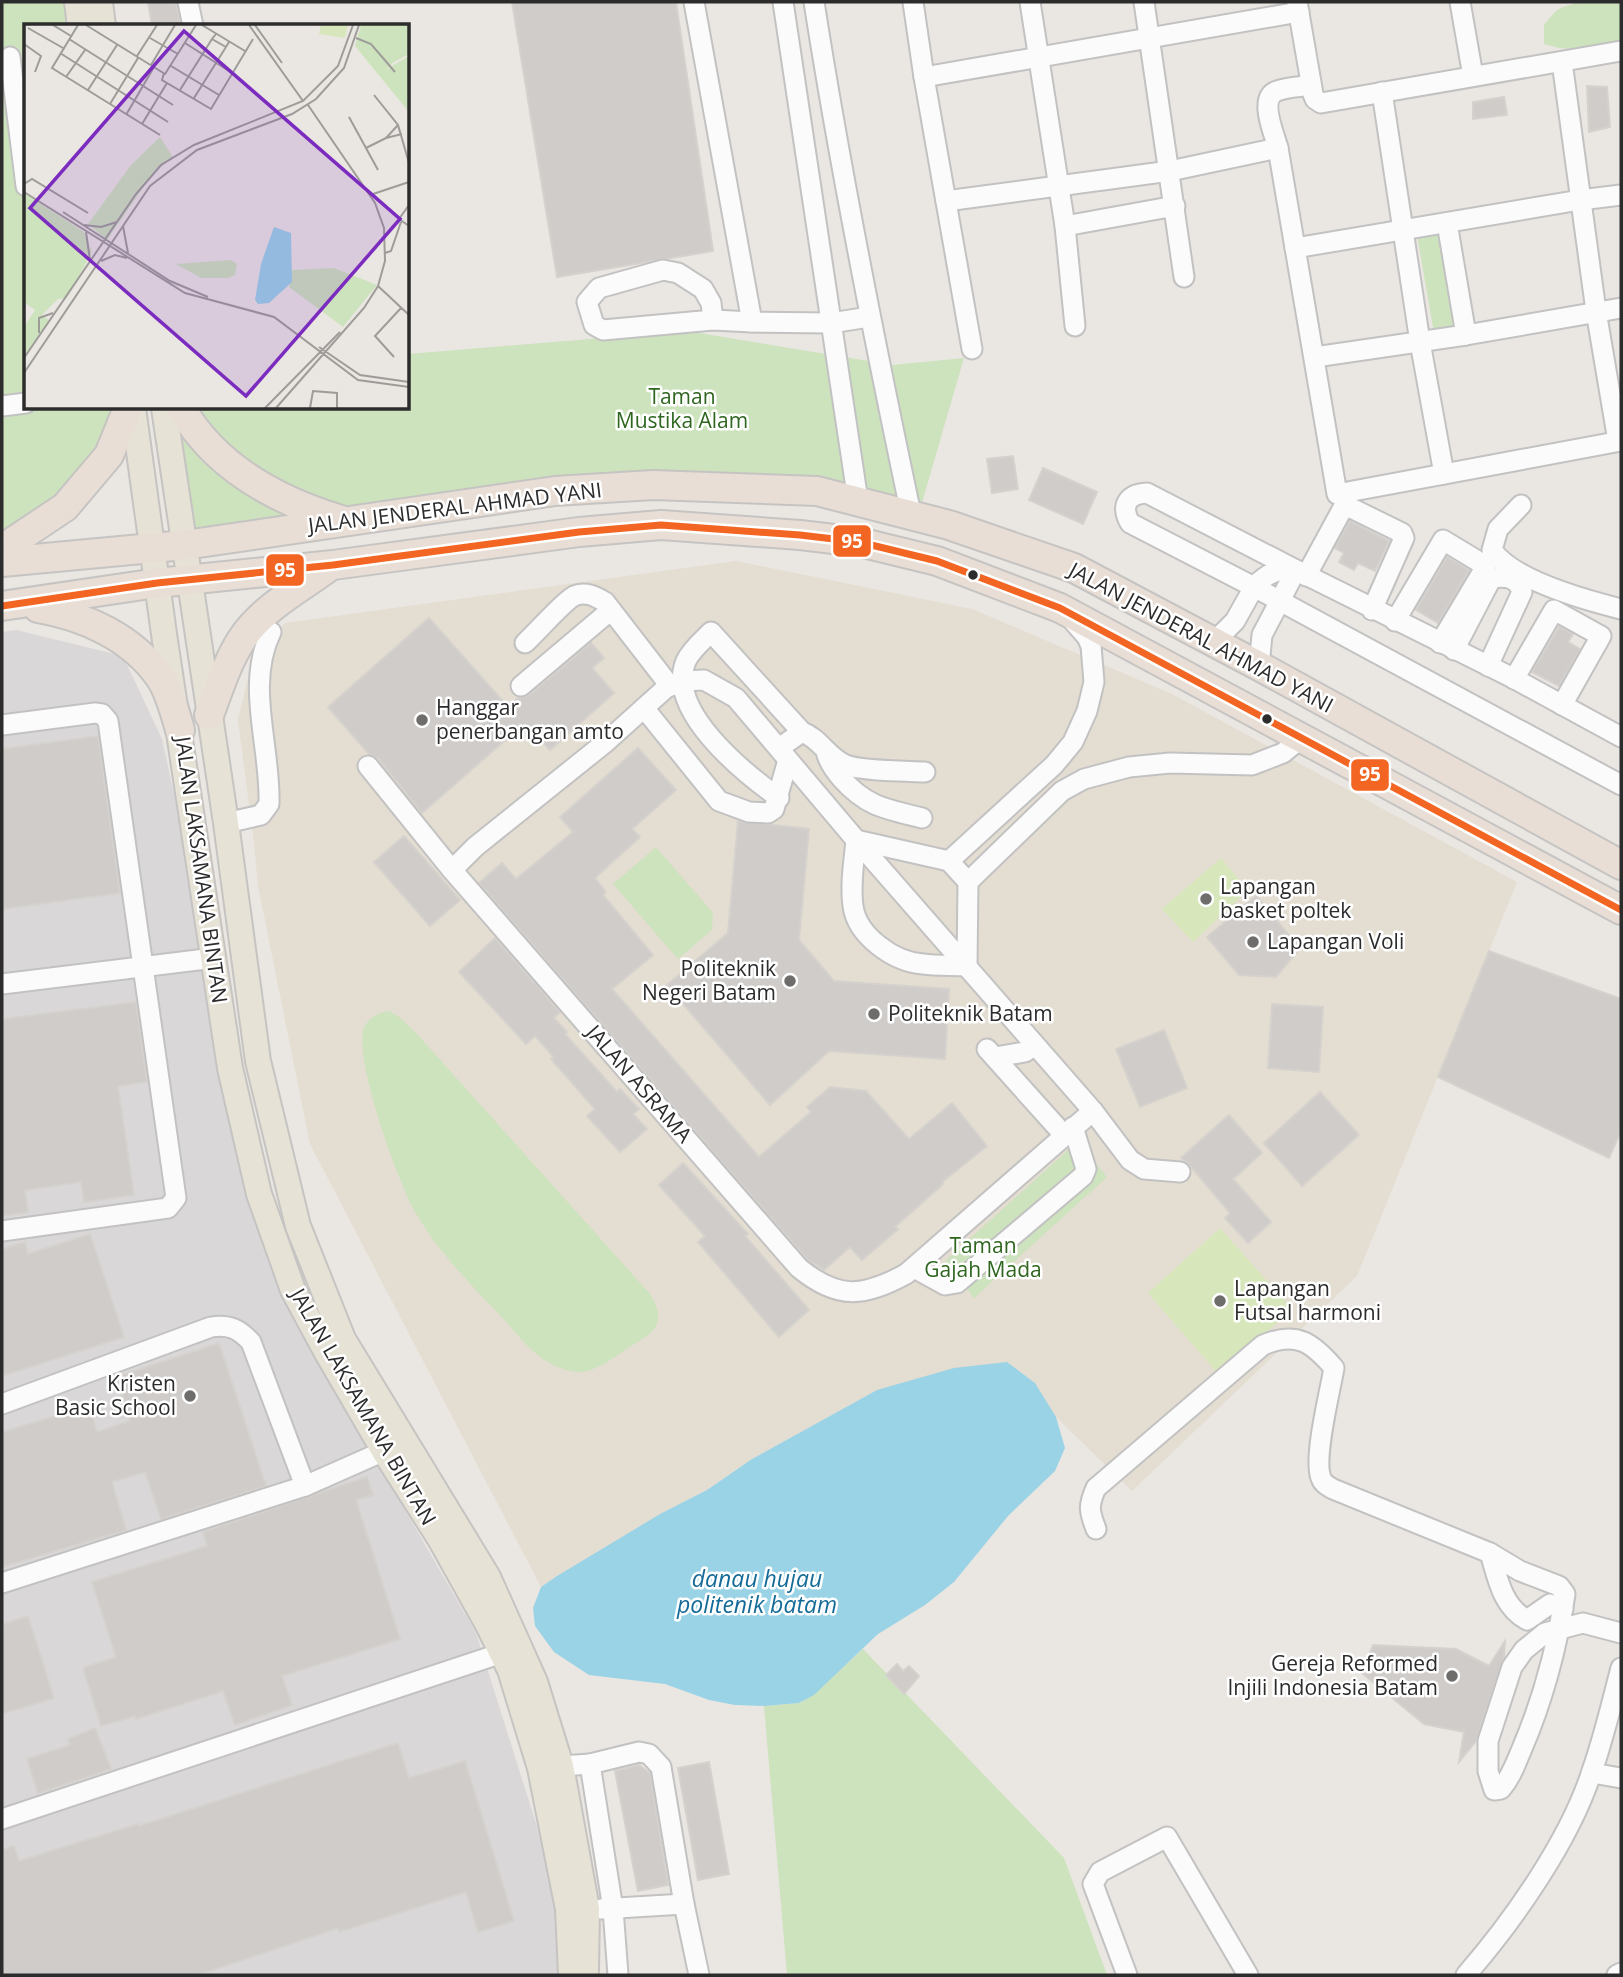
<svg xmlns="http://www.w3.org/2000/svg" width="1623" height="1977" font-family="'Open Sans',sans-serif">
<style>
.industrial{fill:#dad7d9}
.education{fill:#e4ddd1}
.green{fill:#cde3bd}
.pitch{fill:#d7e7bb}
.water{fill:#9ad3e6}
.building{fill:#cfccc9;stroke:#d5d2ce;stroke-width:2}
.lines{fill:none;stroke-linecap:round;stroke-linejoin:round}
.minor-casing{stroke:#c3c2c2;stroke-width:23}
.major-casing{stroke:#c6c4c2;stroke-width:28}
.highway-casing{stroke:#c6c4c2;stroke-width:32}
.minor{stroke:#fcfbfb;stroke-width:19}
.major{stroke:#e6e2d5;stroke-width:24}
.highway{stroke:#e8ded5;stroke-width:28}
.bus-1-casing{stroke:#fff;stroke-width:12}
.bus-1{stroke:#f26522;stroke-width:7}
.bus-dot{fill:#2c2c2c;stroke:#fff;stroke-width:2.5}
.poi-dot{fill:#6e6d6c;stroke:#fff;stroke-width:2.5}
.labels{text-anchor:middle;stroke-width:5;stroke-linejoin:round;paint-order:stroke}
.park-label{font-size:21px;fill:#2e661f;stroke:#fff}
.street-label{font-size:21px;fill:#2c2c2c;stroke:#fff}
.poi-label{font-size:21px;fill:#2c2c2c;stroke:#fff;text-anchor:start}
.water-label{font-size:23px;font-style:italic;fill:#156b97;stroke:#fff}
.inset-road{fill:none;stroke:#9e9c99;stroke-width:2}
.view{fill:#7b2cbf;fill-opacity:0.15;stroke:#7b2cbf;stroke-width:3.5}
.inset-edge{fill:none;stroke:#2c2c2c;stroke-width:3.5}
.line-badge{stroke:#fff;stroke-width:2.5}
.badge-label{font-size:19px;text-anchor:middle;font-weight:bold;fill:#fff}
</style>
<rect width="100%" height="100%" fill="#eae6e2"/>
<polygon class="industrial" points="16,630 123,656 162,739 285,1302 476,1633 557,1890 559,1975 2,1975 2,632"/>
<polygon class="education" points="736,561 972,609 1172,694 1517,882 1357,1276 1132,1491 1056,1417 1035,1383 877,1390 752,1459 707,1490 660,1514 557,1576 541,1587 310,1144 258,886 254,843 238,720 247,682 259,656 285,623"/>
<g class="green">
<polygon points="2,2 66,2 70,26 26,26 26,408 118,408 100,456 2,552"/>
<path d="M1581,2H1621V41C1595,49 1570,53 1544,44V25C1559,6 1558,8 1581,2Z"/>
<polygon points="1440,231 1457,329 1434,333 1417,235"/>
<polygon points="687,331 893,365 964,358 919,513 653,485 185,545 171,408 408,408 408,354"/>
<polygon points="656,847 713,913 712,930 678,959 613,884"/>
<path d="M389,1011L399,1017L417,1034L651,1295C665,1322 658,1330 633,1345C617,1355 596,1373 577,1372C562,1371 545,1362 534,1352C521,1341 510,1326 498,1313C467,1281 436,1249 414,1210C398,1181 353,1058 364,1028C368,1018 379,1012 389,1011Z"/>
<polygon points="1077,1142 1107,1177 974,1298 945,1261"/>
<polygon points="863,1649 1064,1858 1107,1975 787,1975 764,1706 800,1703 814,1694"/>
</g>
<g class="pitch">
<polygon points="1221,858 1248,890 1193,942 1162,909"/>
<polygon points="1220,1228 1292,1309 1219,1375 1148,1293"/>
</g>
<polygon class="water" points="1007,1362 1035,1383 1056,1417 1065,1448 1055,1471 1008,1516 954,1582 925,1605 878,1634 814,1695 799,1703 764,1706 735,1705 709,1700 665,1684 589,1675 554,1652 535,1626 533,1608 541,1587 557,1576 660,1514 707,1490 752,1459 877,1390 954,1368"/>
<g class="building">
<polygon points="148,2 176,2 181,26 152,26"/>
<polygon points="512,2 676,2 713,251 557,277"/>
<polygon points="1587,86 1607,87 1610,127 1589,132"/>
<polygon points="1504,97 1507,115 1473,119 1473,102"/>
<polygon points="1013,456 1018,489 992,493 987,459"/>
<polygon points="1043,468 1097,492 1083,524 1029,500"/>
<polygon points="1350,521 1389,541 1375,571 1358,563 1354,570 1339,562 1344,553 1335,548"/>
<polygon points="1447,557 1469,570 1438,623 1416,610"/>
<polygon points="429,618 508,707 518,698 529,695 591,643 604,658 592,668 614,693 550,750 533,731 527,737 519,728 422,813 378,758 369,754 328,707"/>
<polygon points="1559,627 1573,634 1568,642 1580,649 1559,686 1532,672"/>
<polygon points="98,736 120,893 2,909 2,749"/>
<polygon points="638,748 676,790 632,829 640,837 595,878 606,892 603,895 653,955 612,989 759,1157 811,1112 807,1107 830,1087 866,1091 909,1139 952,1103 987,1146 942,1182 943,1184 895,1227 898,1229 862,1260 850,1247 824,1270 807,1259 479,883 502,863 516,879 573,832 560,817"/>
<polygon points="738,821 809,829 799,940 834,981 949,989 945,1059 829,1051 770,1105 667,985 728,933"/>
<polygon points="404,836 460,900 430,926 374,862"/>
<polygon points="1256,896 1300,948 1276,977 1239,975 1207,937"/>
<polygon points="495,938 560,1012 554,1018 567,1032 565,1034 617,1092 620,1089 639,1109 633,1114 647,1129 620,1152 587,1116 595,1109 551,1059 554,1057 535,1036 526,1044 459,972"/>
<polygon points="1489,951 1621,999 1621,1131 1609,1158 1438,1077"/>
<polygon points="136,1002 147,1082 118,1086 134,1195 84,1202 81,1182 25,1190 28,1212 2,1216 2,1019"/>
<polygon points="1272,1004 1323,1007 1319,1072 1268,1068"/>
<polygon points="1164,1030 1187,1088 1140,1107 1116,1049"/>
<polygon points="1320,1092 1359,1135 1302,1186 1264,1143"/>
<polygon points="1229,1115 1262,1153 1233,1179 1271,1222 1248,1243 1225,1218 1230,1213 1187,1162 1181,1158"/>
<polygon points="683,1163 748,1234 745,1236 809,1310 779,1337 698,1242 705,1236 659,1185"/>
<polygon points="90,1234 124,1337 2,1376 2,1249 25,1242 28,1254"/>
<polygon points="219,1343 266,1486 161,1519 145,1472 112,1482 126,1530 2,1567 2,1432 89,1406 97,1432 130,1421 116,1377"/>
<polygon points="367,1477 373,1495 356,1500 400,1639 282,1676 292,1705 235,1725 223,1691 136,1719 135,1716 101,1726 83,1668 116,1657 92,1582 207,1546 203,1532"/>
<polygon points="28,1616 54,1698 2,1714 2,1624"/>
<polygon points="1505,1641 1504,1657 1476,1741 1459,1762 1464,1732 1424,1724 1362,1673 1373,1645 1456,1649 1489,1666"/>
<polygon points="897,1664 903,1671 909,1666 919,1676 904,1694 886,1675"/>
<polygon points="95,1728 111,1769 38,1793 27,1759 70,1745 68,1739"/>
<polygon points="398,1743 409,1778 465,1761 514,1921 478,1932 466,1892 339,1932 338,1928 198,1975 2,1975 2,1850 14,1846 19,1861 138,1824 139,1826"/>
<polygon points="709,1762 729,1874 698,1880 678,1768"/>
<polygon points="639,1765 650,1773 668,1885 638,1891 615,1771"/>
</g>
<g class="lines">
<defs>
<g id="minor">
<polyline points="188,2 193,26"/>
<polyline points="694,2 752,322 831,323 869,317"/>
<polyline points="783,2 858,501"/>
<path d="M814,2C841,174 875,344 911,514"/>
<polyline points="913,2 924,77 972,349"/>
<polyline points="1030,2 1065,226 1075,326"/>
<polyline points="1144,2 1184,277"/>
<polyline points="1297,2 1313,94 1315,99 1321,103 1621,51"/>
<polyline points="1460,2 1473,76"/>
<polyline points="10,57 26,186"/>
<polyline points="1562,62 1596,311 1618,441"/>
<polyline points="924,77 1299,12"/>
<path d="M1311,85C1301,87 1287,87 1277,91C1258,98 1274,133 1278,148L1337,494L1621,441"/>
<polyline points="1382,92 1420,342 1444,474"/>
<polyline points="946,201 1170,171 1278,148"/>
<polyline points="1447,223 1466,335"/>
<polyline points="1065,226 1175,206"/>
<polyline points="1295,248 1580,200 1621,195"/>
<polyline points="713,320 711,303 703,289 678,273 663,270 599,288 587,302 594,325 603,330 713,320 752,322"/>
<polyline points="1315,357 1466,335 1621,308"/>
<polyline points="2,406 26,403"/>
<path d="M1521,505L1498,529L1492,550C1513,580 1585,600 1621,609"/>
<polyline points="1306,576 1344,506 1349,507 1402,533 1404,538 1372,610"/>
<polyline points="1395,621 1443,540 1486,566 1440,643"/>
<path d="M1214,642L1235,621L1254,587L1130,523C1120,505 1128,494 1147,493L1296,570L1262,635L1259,666"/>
<path d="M525,643C535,634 564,601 574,596C585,591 595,596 605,602L670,686"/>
<path d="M1454,650L1491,579C1504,575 1518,577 1522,592L1488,666"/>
<polyline points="1514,679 1554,610 1601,636 1562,705"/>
<polyline points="521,686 611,610"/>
<polyline points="644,708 719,801 749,812 768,813 774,809 788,760"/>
<polyline points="2,725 95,713 102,714 108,721 176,1198 168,1208 2,1231"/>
<path d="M1621,737L1513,678L1296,570C1277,569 1267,573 1254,587L1621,785"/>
<path d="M779,748L802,732C820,738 828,758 846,765C861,771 906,771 925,772"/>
<path d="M827,755C830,764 835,771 842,779C867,807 886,809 922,818"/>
<path d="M368,766L452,870L799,1268C838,1300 863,1297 906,1274L1093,1111"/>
<path d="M779,798C744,773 665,710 686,661C691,650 703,640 711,632L802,732"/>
<path d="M226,823L261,815L269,804C271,747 245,685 271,632"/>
<polyline points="856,840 949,861 968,882 967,966"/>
<path d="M856,840C854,862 850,884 853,906C857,936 894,962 923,964C937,966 952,965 967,966"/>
<polyline points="949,861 1054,765 1073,742 1087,711 1094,682 1091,646 1087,637 1073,621"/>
<polyline points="452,870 475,847 606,742 666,688 682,681 704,680 736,698 856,840 1093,1111 1130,1160 1144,1169 1180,1172"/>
<polyline points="968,882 1062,791 1084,779 1129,767 1170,763 1252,765 1283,753 1300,739"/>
<polyline points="2,984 214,958"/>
<polyline points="987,1049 1064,1135"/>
<polyline points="995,1057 1025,1052 1035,1045"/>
<polyline points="914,1268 945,1285 957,1283 1083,1176 1086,1169 1073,1127"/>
<path d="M2,1404L211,1327C229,1324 239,1329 251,1342L305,1486"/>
<path d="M1096,1529C1089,1511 1088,1506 1096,1488L1263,1345C1296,1331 1312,1342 1334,1368C1330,1392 1313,1458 1321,1478C1323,1484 1328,1486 1333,1489L1490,1553C1498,1579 1502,1606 1527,1620L1550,1604L1563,1609"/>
<path d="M1490,1553L1520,1571L1559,1586L1565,1594C1557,1648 1543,1700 1521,1751C1515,1765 1511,1777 1501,1789L1494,1790L1488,1771V1741L1512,1667L1524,1650L1545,1633L1583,1623L1621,1633"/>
<polyline points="2,1583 305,1486 384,1451"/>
<polyline points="590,1764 613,1909 618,1975"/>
<polyline points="548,1767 590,1764 639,1752 649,1754 661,1767 684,1904 699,1975"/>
<polyline points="1592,1773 1621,1778"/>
<polyline points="2,1819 502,1653"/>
<polyline points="601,1909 684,1904"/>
<polyline points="1127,1975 1093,1884 1100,1872 1167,1837 1248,1975"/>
<path d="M1466,1975C1513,1921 1570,1840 1592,1771C1604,1737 1612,1702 1621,1668"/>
<polyline points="1617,1975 1621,1973"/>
</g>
<g id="major">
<polyline points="77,2 80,26"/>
<polyline points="100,2 103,26"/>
<polyline points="133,408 165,641 230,1068 259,1194 293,1290 327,1353 384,1451 440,1539 489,1627 510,1670 540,1768 568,1909 571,1975"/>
<polyline points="164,408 226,823 258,1061 298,1226 343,1339 488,1577 535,1682 561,1766 587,1909 586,1971"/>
</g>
<g id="highway">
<path d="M181,408C215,467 278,501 341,520"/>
<polyline points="2,549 65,507 109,455 128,408"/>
<polyline points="2,562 185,545 555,491 653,485 817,491 949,525 1074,568 1259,666 1621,865"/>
<polyline points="2,606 157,583 333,565 579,532 661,525 800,535 859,542 937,561 1060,608 1621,910"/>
<path d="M38,608C85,616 134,638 161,679C170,693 175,713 180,730"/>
<path d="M209,715C219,689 227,662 242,639C262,608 301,588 330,566"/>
</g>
</defs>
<use href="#minor" class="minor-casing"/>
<use href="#major" class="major-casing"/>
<use href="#highway" class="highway-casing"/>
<use href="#minor" class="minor"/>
<use href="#major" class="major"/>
<use href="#highway" class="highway"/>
<defs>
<polyline id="bus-1" points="2,606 157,583 333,565 579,532 661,525 800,535 859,542 937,561 1060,608 1621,910"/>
</defs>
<use href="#bus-1" class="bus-1-casing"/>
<use href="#bus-1" class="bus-1"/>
</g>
<g class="bus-dot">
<circle cx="973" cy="575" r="6"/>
<circle cx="1267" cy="719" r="6"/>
</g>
<g class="poi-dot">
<circle cx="422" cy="720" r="7"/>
<circle cx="1206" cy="899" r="7"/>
<circle cx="1253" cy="942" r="7"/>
<circle cx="790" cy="981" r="7"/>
<circle cx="874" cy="1014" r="7"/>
<circle cx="1220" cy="1301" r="7"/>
<circle cx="190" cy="1396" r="7"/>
<circle cx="1452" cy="1676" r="7"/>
</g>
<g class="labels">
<g class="park-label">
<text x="682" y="404">Taman<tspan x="682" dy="24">Mustika Alam</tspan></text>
<text x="983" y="1253">Taman<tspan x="983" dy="24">Gajah Mada</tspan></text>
</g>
<g class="street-label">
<text transform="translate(455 508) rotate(-7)" y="7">JALAN JENDERAL AHMAD YANI</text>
<text transform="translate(1201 638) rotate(28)" y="7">JALAN JENDERAL AHMAD YANI</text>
<text transform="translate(201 870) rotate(82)" y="7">JALAN LAKSAMANA BINTAN</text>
<text transform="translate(639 1084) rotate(49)" y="7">JALAN ASRAMA</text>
<text transform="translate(363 1407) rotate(60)" y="7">JALAN LAKSAMANA BINTAN</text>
</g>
<g class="poi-label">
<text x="436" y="715">Hanggar<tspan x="436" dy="24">penerbangan amto</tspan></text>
<text x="1220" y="894">Lapangan<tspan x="1220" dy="24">basket poltek</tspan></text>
<text x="1267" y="949">Lapangan Voli</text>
<text x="776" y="976" text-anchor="end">Politeknik<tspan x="776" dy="24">Negeri Batam</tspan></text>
<text x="888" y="1021">Politeknik Batam</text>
<text x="1234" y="1296">Lapangan<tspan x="1234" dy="24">Futsal harmoni</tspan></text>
<text x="176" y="1391" text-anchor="end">Kristen<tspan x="176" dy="24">Basic School</tspan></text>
<text x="1438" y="1671" text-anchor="end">Gereja Reformed<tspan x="1438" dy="24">Injili Indonesia Batam</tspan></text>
</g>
<g class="water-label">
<text x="757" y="1587">danau hujau<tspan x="757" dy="26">politenik batam</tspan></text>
</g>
</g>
<g transform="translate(24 24)">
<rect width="385" height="385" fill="#eae6e2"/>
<path d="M337,1H385V30L370,38L361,46L385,32V88L331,22ZM136,113L149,133L128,151L83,216L64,200L107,141ZM0,169L60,208L68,228L43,274L34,275L18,291L26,297L0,333V303L11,286L0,278ZM207,236L213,240L211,251L204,254H177L152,240ZM310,244L353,261L319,303L265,263L268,246Z" fill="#cde3bd"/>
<path d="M297,1H324L321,14L295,10Z" fill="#d7e7bb"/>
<path d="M250,203L267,209L268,258L245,279L234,280L231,276L237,240Z" fill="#9ad3e6"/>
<path class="inset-road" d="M29,1L47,12M54,1L28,44L136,111M62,1L141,50L172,1M178,1L221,27M225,1L279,77M231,1L258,39M4,4L39,24M192,10L188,15L202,23L205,18M126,14L154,30M332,14L347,20L371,48M45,15L149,81M161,19L208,49M0,20L17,32L11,48M36,29L144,98M113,32L133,1M127,41L151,1M147,42L195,71M140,49L138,56L187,85L229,15M42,53L61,26M64,66L93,21M156,66L188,15M350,71L374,101L385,139M170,74L202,23M86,80L114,34M102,91L130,43M325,93L354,146M118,100L143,59M374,101L362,114L378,110M342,124L362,114M0,160L8,155L64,189M0,168L161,269L250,293L334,356L385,363M346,171L385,158M385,181L375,195L385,202M39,188L146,257L184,273M60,201L77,203L93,198M99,202L104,229M62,208L66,236M361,229L367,227L377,198M77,237L91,231L103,234M354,262L385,291M15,309V294L29,289M295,323L336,351L385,358M370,333L351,312L377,284M0,334L112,170L137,141L170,121L279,77L314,42L329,1M0,349L126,162L173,126L268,90L292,75L320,44L335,1M241,384L316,308M252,384L340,284L354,262L361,237L360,204L351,179L284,81M286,384L289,367L313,369V384"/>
<path class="view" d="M160,7L376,195L222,372L6,184Z"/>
<rect width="385" height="385" class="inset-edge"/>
</g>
<g class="line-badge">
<rect x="832" y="524" width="40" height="34" rx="7" fill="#f26522"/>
<rect x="265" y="553" width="40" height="34" rx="7" fill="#f26522"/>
<rect x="1350" y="758" width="40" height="34" rx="7" fill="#f26522"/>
</g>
<g class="badge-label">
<text x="852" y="548">95</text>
<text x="285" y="577">95</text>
<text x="1370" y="781">95</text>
</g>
<rect width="1623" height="1977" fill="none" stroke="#2c2c2c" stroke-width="7"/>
</svg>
